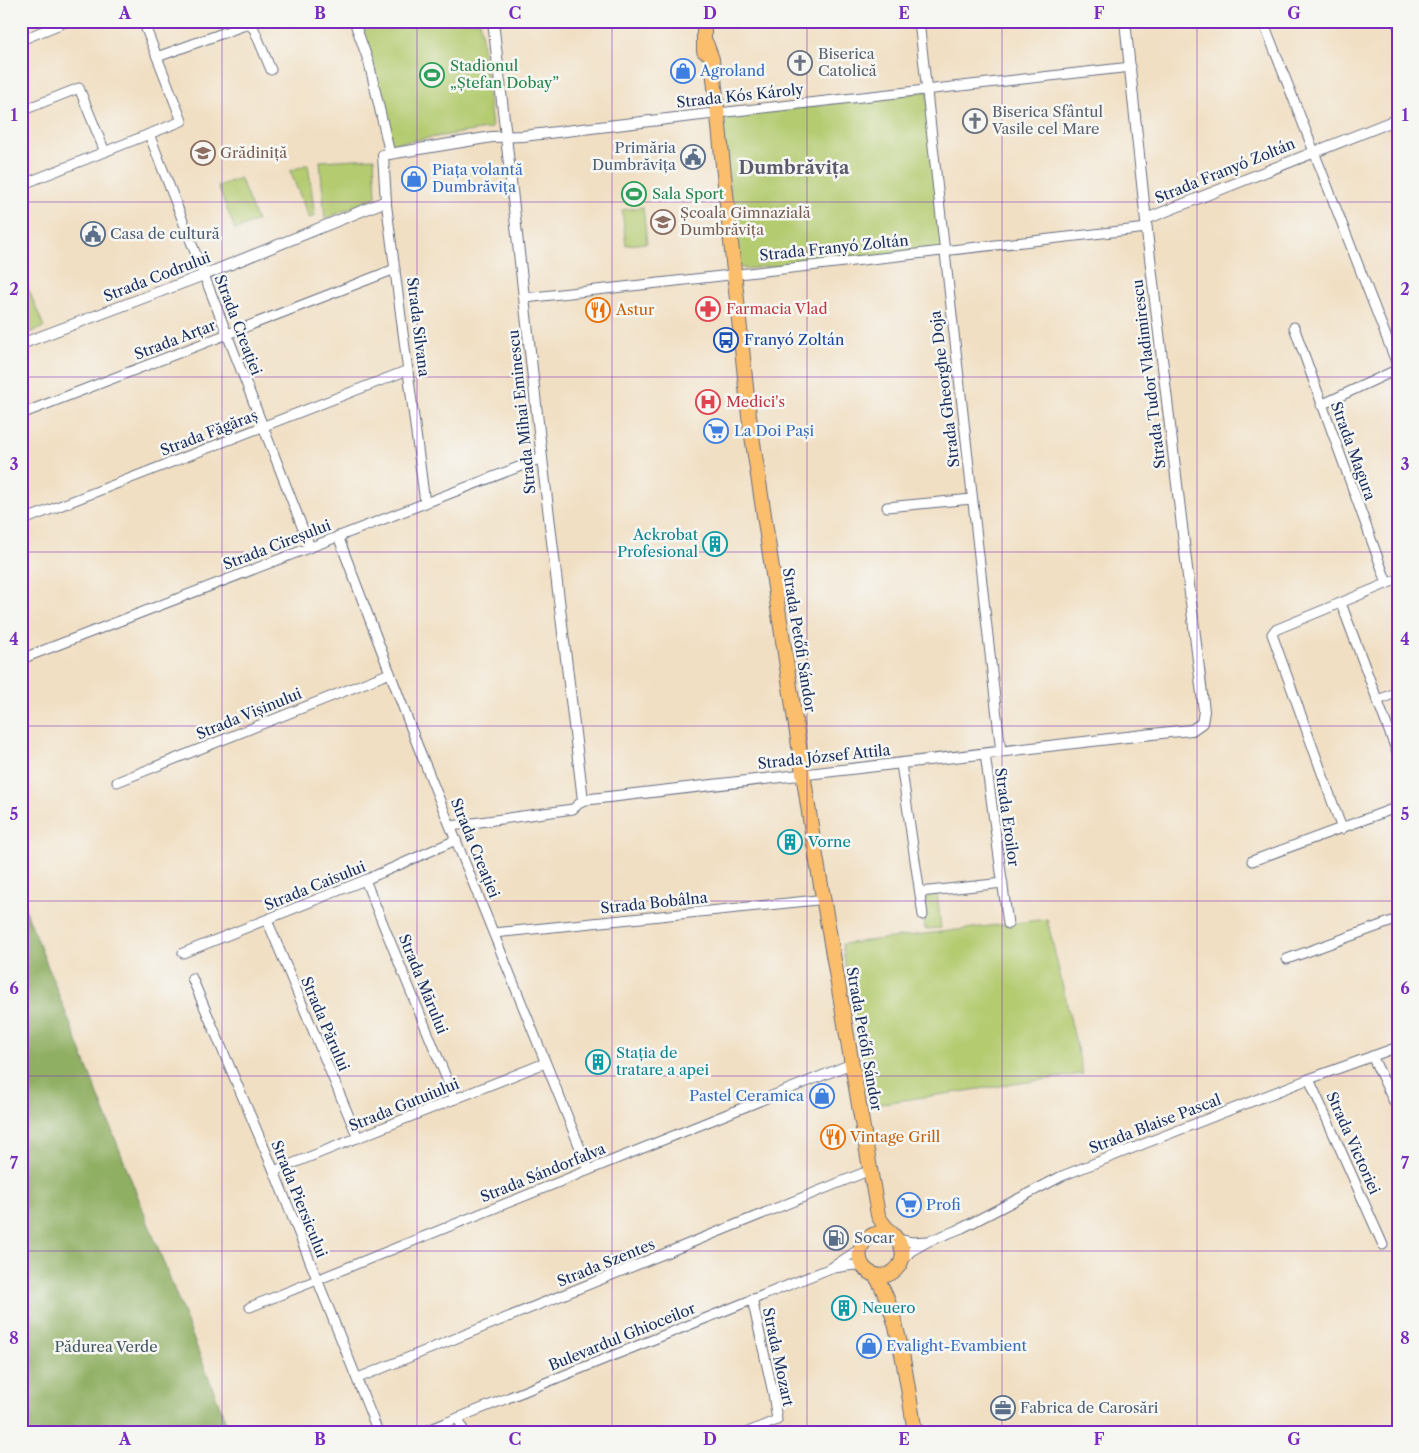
<svg xmlns="http://www.w3.org/2000/svg" width="1419" height="1453" font-family="'Libre Caslon Text',serif">
<style>
.green{fill:#b4cb70;stroke:#687d67}
.forest{fill:#8faf62;stroke:#556f60}
.lines{fill:none;stroke-linecap:round;stroke-linejoin:round}
.minor-casing{stroke:#666d81;stroke-width:11}
.tertiary-casing{stroke:#666d81;stroke-width:12}
.primary-casing{stroke:#666d81;stroke-width:16}
.minor{stroke:#fff;stroke-width:9}
.tertiary{stroke:#fff;stroke-width:10}
.primary{stroke:#fabe6d;stroke-width:14}
.grid{fill:none;stroke:#7b2cbf;stroke-width:1;stroke-opacity:0.55}
.labels{text-anchor:middle;stroke-width:5;stroke-linejoin:round;paint-order:stroke}
.worship-label{font-size:15px;fill:#5b616d;stroke:#f6f6f2;text-anchor:start}
.leisure-label{font-size:15px;fill:#27864d;stroke:#f6f6f2;text-anchor:start}
.shop-label{font-size:15px;fill:#366cbe;stroke:#f6f6f2;text-anchor:start}
.street-label{font-size:15px;fill:#1b2f5e;stroke:#f6f6f2}
.service-label{font-size:15px;fill:#4e5e75;stroke:#f6f6f2;text-anchor:start}
.education-label{font-size:15px;fill:#785e54;stroke:#f6f6f2;text-anchor:start}
.health-label{font-size:15px;fill:#be3a42;stroke:#f6f6f2;text-anchor:start}
.food-label{font-size:15px;fill:#c56008;stroke:#f6f6f2;text-anchor:start}
.transit-label{font-size:15px;fill:#164399;stroke:#f6f6f2;text-anchor:start}
.culture-label{font-size:15px;fill:#0d838f;stroke:#f6f6f2;text-anchor:start}
.park-label{font-size:15px;fill:#415662;stroke:#f6f6f2}
.quarter-label{font-size:18px;font-weight:bold;fill:#5c5b6e;stroke:#f6f6f2}
.neatline{fill:none;stroke:#7b2cbf;stroke-width:2}
.grid-label{font-size:16px;text-anchor:middle;font-weight:bold;fill:#7b2cbf}
</style>
<rect width="100%" height="100%" fill="#f6f6f2"/>
<filter id="ink" filterUnits="userSpaceOnUse"><feTurbulence type="fractalNoise" baseFrequency=".02" numOctaves="2"/><feDisplacementMap in="SourceGraphic" scale="10" xChannelSelector="R" yChannelSelector="G"/><feConvolveMatrix kernelMatrix="1 2 1 2 8 2 1 2 1" color-interpolation-filters="sRGB"/></filter>
<filter id="wash" filterUnits="userSpaceOnUse"><feTurbulence type="fractalNoise" baseFrequency=".0096" numOctaves="4" result="noise"/><feDisplacementMap in="SourceGraphic" scale="20" xChannelSelector="R" yChannelSelector="G"/><feGaussianBlur stdDeviation="1.12" result="paint"/><feColorMatrix in="noise" values="0 0 0 0 0 0 0 0 0 0 0 0 0 0 0 0 0 1.4 0 .05"/><feComposite in="paint" operator="in"/></filter>
<g filter="url(#wash)">
<rect width="100%" height="100%" fill="#f1dfc3"/>
<g class="green">
<polygon points="359,21 480,21 492,128 391,144 372,61"/>
<polygon points="927,91 943,250 745,269 740,267 722,126 726,119 732,117"/>
<polygon points="374,158 376,197 325,219 320,161"/>
<polygon points="308,164 315,216 309,218 290,171"/>
<polygon points="240,178 257,221 235,230 218,186"/>
<polygon points="643,207 647,243 626,245 622,210"/>
<polygon points="21,271 44,327 21,336"/>
<polygon points="937,893 941,928 925,929 922,895"/>
<polygon points="1047,919 1083,1074 869,1105 842,944"/>
</g>
<polygon class="forest" points="21,898 230,1432 21,1432"/>
</g>
<g filter="url(#ink)">
<g class="lines">
<defs>
<g id="minor">
<polyline points="354,21 369,63 390,154"/>
<polyline points="919,21 1001,752"/>
<polyline points="1263,21 1398,367"/>
<polyline points="1396,21 1398,26"/>
<polyline points="21,40 68,21"/>
<polyline points="157,57 248,24 254,29 271,70"/>
<polyline points="21,111 79,88 105,152"/>
<polyline points="718,113 1131,67"/>
<polyline points="149,134 310,547"/>
<polyline points="21,185 182,121 143,21"/>
<polyline points="386,201 425,503"/>
<polyline points="525,298 1147,228"/>
<polyline points="1294,327 1387,583"/>
<polyline points="1321,405 1398,369"/>
<polyline points="21,414 395,269"/>
<polyline points="887,507 972,499"/>
<polyline points="21,521 408,370"/>
<polyline points="338,536 417,744 589,1170"/>
<polyline points="1341,603 1398,755"/>
<polyline points="21,659 542,458"/>
<polyline points="1378,700 1398,692"/>
<polyline points="985,754 1008,924"/>
<polyline points="901,764 923,915"/>
<polyline points="117,782 390,673"/>
<polyline points="451,826 573,809 583,800"/>
<polyline points="1342,829 1272,634 1275,630 1398,579"/>
<polyline points="1252,861 1398,807"/>
<polyline points="365,880 455,1099"/>
<polyline points="920,892 1003,883"/>
<polyline points="267,920 358,1138"/>
<polyline points="494,933 817,900"/>
<polyline points="183,953 365,880 456,840"/>
<polyline points="1287,959 1398,919"/>
<polyline points="192,978 274,1171 378,1432"/>
<polyline points="1372,1056 1398,1110"/>
<polyline points="1309,1079 1383,1245"/>
<polyline points="274,1171 545,1063"/>
<polyline points="897,1239 912,1242 927,1241"/>
<polyline points="902,1261 911,1251 929,1241 962,1228 1062,1176 1309,1079 1398,1047"/>
<polyline points="834,1268 854,1265 865,1268"/>
<polyline points="250,1307 846,1066"/>
<polyline points="358,1378 863,1173"/>
<polyline points="458,1418 464,1432"/>
<polyline points="423,1432 831,1268 861,1248"/>
<polyline points="748,1432 777,1420 773,1393 752,1299"/>
</g>
<g id="tertiary">
<polyline points="493,21 542,458 583,800 1170,732 1192,730 1202,723 1204,711 1148,241 1125,21"/>
<polyline points="1146,219 1398,119"/>
<polyline points="21,344 204,275 386,201 383,155 492,137 523,136 718,113"/>
</g>
<g id="primary">
<polyline points="704,21 704,51"/>
<path d="M706,43L712,59L749,416L813,839L878,1215C883,1228 896,1234 901,1246C908,1264 890,1281 873,1274C847,1263 862,1224 892,1235"/>
<path d="M875,1275C900,1313 907,1386 915,1432"/>
</g>
</defs>
<use href="#minor" class="minor-casing"/>
<use href="#tertiary" class="tertiary-casing"/>
<use href="#primary" class="primary-casing"/>
<use href="#minor" class="minor"/>
<use href="#tertiary" class="tertiary"/>
<use href="#primary" class="primary"/>
</g>
</g>
<path class="grid" d="M222,21V1432M417,21V1432M612,21V1432M807,21V1432M1002,21V1432M1197,21V1432M21,202H1398M21,377H1398M21,552H1398M21,726H1398M21,901H1398M21,1076H1398M21,1251H1398"/>
<defs>
<symbol id="church-ring" viewBox="-11 -11 22 22"><circle r="9.5" fill="#f6f6f2" stroke="#6b7280" stroke-width="1.5"/><path d="M-1.2-6h2.4v3.5h3.3v2.4h-3.3V6h-2.4V-.1h-3.3v-2.4h3.3Z" fill="#6b7280"/></symbol>
<symbol id="shop-ring" viewBox="-11 -11 22 22"><circle r="9.5" fill="#f6f6f2" stroke="#3f7fe0" stroke-width="1.5"/><path d="M-5-2.5h2.3a2.7 3.5 0 0 1 5.4 0H5L5.5 6h-11ZM-1.5-2.5h3a1.5 2.3 0 0 0-3 0Z" fill="#3f7fe0"/></symbol>
<symbol id="stadium-ring" viewBox="-11 -11 22 22"><circle r="9.5" fill="#f6f6f2" stroke="#2e9e5b" stroke-width="1.5"/><path d="M0-5a6.5 5 0 1 0 0 10a6.5 5 0 1 0 0-10ZM-3.5-1.8h7v3.6h-7Z" fill="#2e9e5b"/></symbol>
<symbol id="school-ring" viewBox="-11 -11 22 22"><circle r="9.5" fill="#f6f6f2" stroke="#8d6e63" stroke-width="1.5"/><path d="M0-5L7-2L0 1L-7-2ZM-4 1L0 2.5L4 1V4Q0 6-4 4Z" fill="#8d6e63"/></symbol>
<symbol id="civic-ring" viewBox="-11 -11 22 22"><circle r="9.5" fill="#f6f6f2" stroke="#5c6f8a" stroke-width="1.5"/><path d="M-.6-6.5H3V-4.5H.6V-3L4-1V1h2V6H-6V1h2V-1L-.6-3ZM-1.2 2.5V6h2.4V2.5Z" fill="#5c6f8a"/></symbol>
<symbol id="pharmacy-ring" viewBox="-11 -11 22 22"><circle r="9.5" fill="#f6f6f2" stroke="#e0444e" stroke-width="1.5"/><path d="M-2-6h4v4h4v4h-4v4h-4v-4h-4v-4h4Z" fill="#e0444e"/></symbol>
<symbol id="restaurant-ring" viewBox="-11 -11 22 22"><circle r="9.5" fill="#f6f6f2" stroke="#e8710a" stroke-width="1.5"/><path d="M-5-6h1v4h1v-4h1v4h1v-4h1v5L-1.5 .5V6h-2V.5L-5-1ZM5-6V6H3V1.5H1.5Q1.5-4 5-6Z" fill="#e8710a"/></symbol>
<symbol id="bus-ring" viewBox="-11 -11 22 22"><circle r="9.5" fill="#f6f6f2" stroke="#1a4fb4" stroke-width="1.5"/><path d="M-5-6H5V4H4V6H2V4H-2V6H-4V4H-5ZM-3.5-4V0h7V-4ZM-3.5 1.2v1.5H-2V1.2ZM2 1.2v1.5H3.5V1.2Z" fill="#1a4fb4"/></symbol>
<symbol id="hospital-ring" viewBox="-11 -11 22 22"><circle r="9.5" fill="#f6f6f2" stroke="#e0444e" stroke-width="1.5"/><path d="M-5-5h3v3.5h4V-5h3V5h-3V1.5h-4V5h-3Z" fill="#e0444e"/></symbol>
<symbol id="supermarket-ring" viewBox="-11 -11 22 22"><circle r="9.5" fill="#f6f6f2" stroke="#3f7fe0" stroke-width="1.5"/><path d="M-6-5.5h2.5l.6 2H6L4.5 2H-2.5L-4.4-4H-6ZM-1.5 3.2a1.3 1.3 0 1 0 .1 0ZM3 3.2a1.3 1.3 0 1 0 .1 0Z" fill="#3f7fe0"/></symbol>
<symbol id="building-ring" viewBox="-11 -11 22 22"><circle r="9.5" fill="#f6f6f2" stroke="#0f9aa8" stroke-width="1.5"/><path d="M-4-6H4V6H1V3H-1V6H-4ZM-2.5-4.3h1.7v1.8h-1.7ZM.8-4.3h1.7v1.8H.8ZM-2.5-1h1.7V.8h-1.7ZM.8-1h1.7V.8H.8Z" fill="#0f9aa8"/></symbol>
<symbol id="fuel-ring" viewBox="-11 -11 22 22"><circle r="9.5" fill="#f6f6f2" stroke="#5c6f8a" stroke-width="1.5"/><path d="M-5.5-6h7V0h2V4h1.3V-2.5L3-4.5l.8-.8L6-3V5H2.5V1h-1V6h-7ZM-4.2-4.7v3.2H.2V-4.7Z" fill="#5c6f8a"/></symbol>
<symbol id="office-ring" viewBox="-11 -11 22 22"><circle r="9.5" fill="#f6f6f2" stroke="#5c6f8a" stroke-width="1.5"/><path d="M-6-3h4V-5.5h4V-3h4V5H-6ZM-1-4.5V-3h2v-1.5ZM-6 0V1H6V0Z" fill="#5c6f8a"/></symbol>
</defs>
<g fill-rule="evenodd">
<use href="#church-ring" x="786" y="49" width="28" height="28"/>
<use href="#shop-ring" x="669" y="57" width="28" height="28"/>
<use href="#stadium-ring" x="418" y="61" width="28" height="28"/>
<use href="#church-ring" x="961" y="107" width="28" height="28"/>
<use href="#school-ring" x="189" y="139" width="28" height="28"/>
<use href="#civic-ring" x="679" y="143" width="28" height="28"/>
<use href="#shop-ring" x="400" y="165" width="28" height="28"/>
<use href="#stadium-ring" x="620" y="180" width="28" height="28"/>
<use href="#school-ring" x="649" y="208" width="28" height="28"/>
<use href="#civic-ring" x="79" y="220" width="28" height="28"/>
<use href="#pharmacy-ring" x="694" y="295" width="28" height="28"/>
<use href="#restaurant-ring" x="584" y="296" width="28" height="28"/>
<use href="#bus-ring" x="712" y="326" width="28" height="28"/>
<use href="#hospital-ring" x="694" y="388" width="28" height="28"/>
<use href="#supermarket-ring" x="702" y="417" width="28" height="28"/>
<use href="#building-ring" x="701" y="530" width="28" height="28"/>
<use href="#building-ring" x="776" y="828" width="28" height="28"/>
<use href="#building-ring" x="584" y="1048" width="28" height="28"/>
<use href="#shop-ring" x="808" y="1082" width="28" height="28"/>
<use href="#restaurant-ring" x="819" y="1123" width="28" height="28"/>
<use href="#supermarket-ring" x="895" y="1191" width="28" height="28"/>
<use href="#fuel-ring" x="822" y="1224" width="28" height="28"/>
<use href="#building-ring" x="830" y="1294" width="28" height="28"/>
<use href="#shop-ring" x="855" y="1332" width="28" height="28"/>
<use href="#office-ring" x="989" y="1394" width="28" height="28"/>
</g>
<g class="labels">
<g class="worship-label">
<text x="818" y="59">Biserica<tspan x="818" dy="17">Catolică</tspan></text>
<text x="992" y="117">Biserica Sfântul<tspan x="992" dy="17">Vasile cel Mare</tspan></text>
</g>
<g class="leisure-label">
<text x="450" y="71">Stadionul<tspan x="450" dy="17">„Ștefan Dobay”</tspan></text>
<text x="652" y="199">Sala Sport</text>
</g>
<g class="shop-label">
<text x="700" y="76">Agroland</text>
<text x="432" y="175">Piața volantă<tspan x="432" dy="17">Dumbrăvița</tspan></text>
<text x="734" y="436">La Doi Pași</text>
<text x="804" y="1101" text-anchor="end">Pastel Ceramica</text>
<text x="926" y="1210">Profi</text>
<text x="886" y="1351">Evalight-Evambient</text>
</g>
<g class="street-label">
<text transform="translate(740 96) rotate(-6)" y="5">Strada Kós Károly</text>
<text transform="translate(1225 171) rotate(-22)" y="5">Strada Franyó Zoltán</text>
<text transform="translate(834 248) rotate(-6)" y="5">Strada Franyó Zoltán</text>
<text transform="translate(157 277) rotate(-21)" y="5">Strada Codrului</text>
<text transform="translate(238 325) rotate(69)" y="5">Strada Creației</text>
<text transform="translate(418 327) rotate(83)" y="5">Strada Silvana</text>
<text transform="translate(175 340) rotate(-21)" y="5">Strada Arțar</text>
<text transform="translate(1149 374) rotate(-97)" y="5">Strada Tudor Vladimirescu</text>
<text transform="translate(945 389) rotate(-97)" y="5">Strada Gheorghe Doja</text>
<text transform="translate(522 412) rotate(-96)" y="5">Strada Mihai Eminescu</text>
<text transform="translate(209 433) rotate(-21)" y="5">Strada Făgăraș</text>
<text transform="translate(1353 451) rotate(70)" y="5">Strada Magura</text>
<text transform="translate(277 545) rotate(-21)" y="5">Strada Cireșului</text>
<text transform="translate(799 640) rotate(81)" y="5">Strada Petőfi Sándor</text>
<text transform="translate(249 714) rotate(-22)" y="5">Strada Vișinului</text>
<text transform="translate(824 757) rotate(-6)" y="5">Strada József Attila</text>
<text transform="translate(1007 817) rotate(82)" y="5">Strada Eroilor</text>
<text transform="translate(475 848) rotate(68)" y="5">Strada Creației</text>
<text transform="translate(315 886) rotate(-22)" y="5">Strada Caisului</text>
<text transform="translate(654 903) rotate(-6)" y="5">Strada Bobâlna</text>
<text transform="translate(423 984) rotate(68)" y="5">Strada Mărului</text>
<text transform="translate(325 1024) rotate(67)" y="5">Strada Părului</text>
<text transform="translate(864 1039) rotate(80)" y="5">Strada Petőfi Sándor</text>
<text transform="translate(404 1105) rotate(-22)" y="5">Strada Gutuiului</text>
<text transform="translate(1155 1124) rotate(-21)" y="5">Strada Blaise Pascal</text>
<text transform="translate(1353 1143) rotate(66)" y="5">Strada Victoriei</text>
<text transform="translate(543 1173) rotate(-22)" y="5">Strada Sándorfalva</text>
<text transform="translate(299 1199) rotate(68)" y="5">Strada Piersicului</text>
<text transform="translate(606 1263) rotate(-22)" y="5">Strada Szentes</text>
<text transform="translate(622 1337) rotate(-22)" y="5">Bulevardul Ghioceilor</text>
<text transform="translate(778 1357) rotate(78)" y="5">Strada Mozart</text>
</g>
<g class="service-label">
<text x="676" y="153" text-anchor="end">Primăria<tspan x="676" dy="17">Dumbrăvița</tspan></text>
<text x="110" y="239">Casa de cultură</text>
<text x="854" y="1243">Socar</text>
<text x="1020" y="1413">Fabrica de Carosări</text>
</g>
<g class="education-label">
<text x="220" y="158">Grădiniță</text>
<text x="680" y="218">Școala Gimnazială<tspan x="680" dy="17">Dumbrăvița</tspan></text>
</g>
<g class="health-label">
<text x="726" y="314">Farmacia Vlad</text>
<text x="726" y="407">Medici's</text>
</g>
<g class="food-label">
<text x="616" y="315">Astur</text>
<text x="850" y="1142">Vintage Grill</text>
</g>
<g class="transit-label">
<text x="744" y="345">Franyó Zoltán</text>
</g>
<g class="culture-label">
<text x="698" y="540" text-anchor="end">Ackrobat<tspan x="698" dy="17">Profesional</tspan></text>
<text x="808" y="847">Vorne</text>
<text x="616" y="1058">Stația de<tspan x="616" dy="17">tratare a apei</tspan></text>
<text x="862" y="1313">Neuero</text>
</g>
<g class="park-label">
<text x="106" y="1352">Pădurea Verde</text>
</g>
<g class="quarter-label">
<text x="794" y="174">Dumbrăvița</text>
</g>
</g>
<rect width="1419" height="1453" fill="none" stroke="#f6f6f2" stroke-width="55"/>
<rect x="28" y="28" width="1364" height="1398" class="neatline"/>
<g class="grid-label">
<text x="125" y="19">A</text>
<text x="320" y="19">B</text>
<text x="515" y="19">C</text>
<text x="710" y="19">D</text>
<text x="904" y="19">E</text>
<text x="1099" y="19">F</text>
<text x="1294" y="19">G</text>
<text x="14" y="121">1</text>
<text x="1405" y="121">1</text>
<text x="14" y="295">2</text>
<text x="1405" y="295">2</text>
<text x="14" y="470">3</text>
<text x="1405" y="470">3</text>
<text x="14" y="645">4</text>
<text x="1405" y="645">4</text>
<text x="14" y="820">5</text>
<text x="1405" y="820">5</text>
<text x="14" y="994">6</text>
<text x="1405" y="994">6</text>
<text x="14" y="1169">7</text>
<text x="1405" y="1169">7</text>
<text x="14" y="1344">8</text>
<text x="1405" y="1344">8</text>
<text x="125" y="1445">A</text>
<text x="320" y="1445">B</text>
<text x="515" y="1445">C</text>
<text x="710" y="1445">D</text>
<text x="904" y="1445">E</text>
<text x="1099" y="1445">F</text>
<text x="1294" y="1445">G</text>
</g>
</svg>
